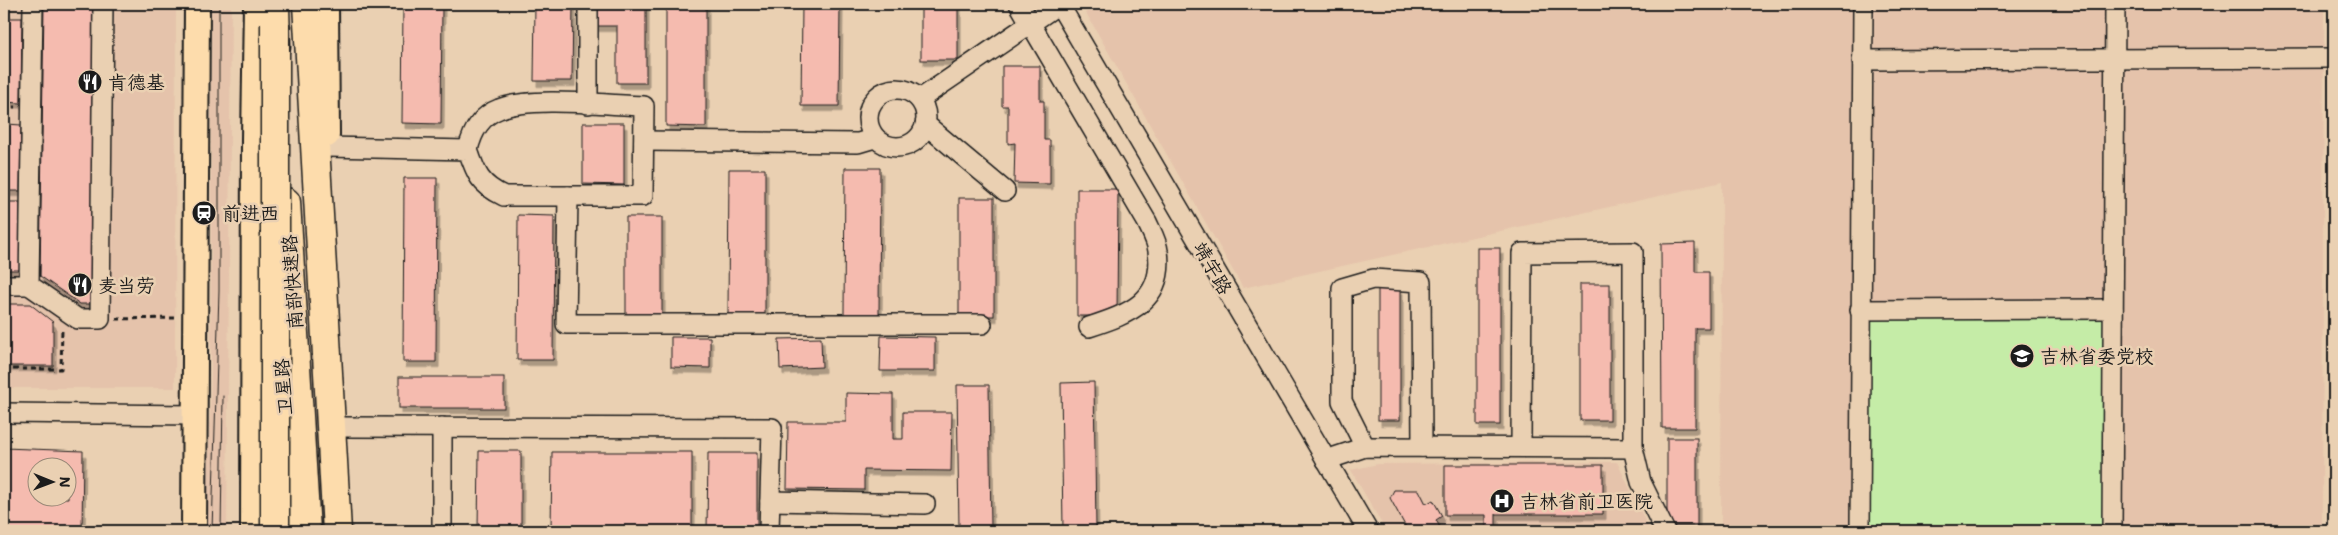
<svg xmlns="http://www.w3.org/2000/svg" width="2338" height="535" font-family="'Shantell Sans','LXGW WenKai TC',sans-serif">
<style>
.built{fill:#e5c3ab}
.green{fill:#c5eca7;stroke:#708462}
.building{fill:#f5bbaf;stroke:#1c1c1c;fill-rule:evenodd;filter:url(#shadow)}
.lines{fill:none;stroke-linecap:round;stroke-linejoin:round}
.minor-casing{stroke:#1c1c1c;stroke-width:22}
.major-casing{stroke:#1c1c1c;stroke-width:28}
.highway-casing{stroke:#1c1c1c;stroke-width:31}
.path{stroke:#1c1c1c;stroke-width:3;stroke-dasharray:5 4;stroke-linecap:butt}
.minor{stroke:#ead0b2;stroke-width:19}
.major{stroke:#fddcac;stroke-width:24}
.highway{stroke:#fddcac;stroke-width:28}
.tram{stroke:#1c1c1c;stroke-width:1}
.highway-bridge-casing{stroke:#1c1c1c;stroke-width:31;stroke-linecap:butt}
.highway-bridge{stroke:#fddcac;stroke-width:28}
.labels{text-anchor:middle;stroke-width:5;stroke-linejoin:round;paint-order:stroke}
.poi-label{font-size:19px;fill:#1c1c1c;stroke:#ead0b2;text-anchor:start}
.street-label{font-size:19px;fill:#1c1c1c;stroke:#ead0b2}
</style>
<defs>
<filter id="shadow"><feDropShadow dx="3" dy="5.5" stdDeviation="0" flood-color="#0004"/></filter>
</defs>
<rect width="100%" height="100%" fill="#ead0b2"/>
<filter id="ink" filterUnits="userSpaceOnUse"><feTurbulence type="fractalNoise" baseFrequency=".02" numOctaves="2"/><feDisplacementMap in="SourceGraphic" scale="10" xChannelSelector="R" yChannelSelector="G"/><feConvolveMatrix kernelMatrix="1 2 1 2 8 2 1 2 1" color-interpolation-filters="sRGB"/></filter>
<g filter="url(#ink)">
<g class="built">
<polygon points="4,4 176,4 175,388 4,388"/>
<polygon points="211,4 231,4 227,531 207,531 211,372"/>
<polygon points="1081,4 2324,4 2322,531 1721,531 1722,182 1243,288"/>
<polygon points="1617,462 1650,531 1386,531 1351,470 1378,464"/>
</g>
<polygon class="green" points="2113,309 2112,531 1860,531 1860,310"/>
<g class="building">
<polygon points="44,4 96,4 92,304 80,304 40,276"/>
<polygon points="403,4 442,4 441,124 402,123"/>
<polygon points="535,4 573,4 572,81 534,81"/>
<polygon points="596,4 646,4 646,83 617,83 617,26 595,26"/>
<polygon points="666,4 706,4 706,127 666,126"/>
<polygon points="802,4 840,4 839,106 801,106"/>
<rect x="921" y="4" width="37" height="56"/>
<polygon points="4,18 22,18 21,103 4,102"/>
<polygon points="1002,66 1040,66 1040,101 1044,101 1044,140 1050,140 1050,184 1014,183 1015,143 1008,144 1008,106 1002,106"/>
<polygon points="4,114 7,114 7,124 21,125 20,191 6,191 6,178 4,178"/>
<polygon points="583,123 624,123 624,185 583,184"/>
<polygon points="845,168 880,168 879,315 844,314"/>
<polygon points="729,169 765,169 765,315 728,315"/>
<polygon points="404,178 437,178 436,362 403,362"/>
<polygon points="1077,189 1118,189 1117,316 1077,316"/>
<rect x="959" y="198" width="35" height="118"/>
<polygon points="6,202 20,202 20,270 4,270 4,211 6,211"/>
<polygon points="518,215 554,216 553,360 517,360"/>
<polygon points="626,217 662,217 662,318 626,317"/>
<polygon points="1695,243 1695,272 1709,272 1709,328 1695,328 1695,428 1662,428 1661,244"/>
<rect x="1477" y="248" width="23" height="177"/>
<rect x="1580" y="284" width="30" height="136"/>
<rect x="1378" y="288" width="22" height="132"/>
<polygon points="4,304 30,304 53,322 53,366 4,366"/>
<polygon points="881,336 935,337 935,371 880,371"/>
<polygon points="671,337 710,337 710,368 671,367"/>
<polygon points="821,338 822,367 780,369 779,339"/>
<rect x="399" y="377" width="105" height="31"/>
<polygon points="1094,382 1096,528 1063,529 1061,383"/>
<polygon points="957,385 989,385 991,528 959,528"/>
<polygon points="846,393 893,394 893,439 903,439 903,412 952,412 951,471 864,470 864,490 787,489 788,422 846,422"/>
<rect x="1667" y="438" width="30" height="88"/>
<path d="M4,448L83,451L82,531H4ZM38,468H68V498H38Z"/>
<polygon points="479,451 521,451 521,531 478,531"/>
<polygon points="552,452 692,452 692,531 551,531"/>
<polygon points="708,453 757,453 757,531 707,531"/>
<polygon points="1445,465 1603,465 1603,514 1496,514 1496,531 1486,531 1486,515 1445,515"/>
<polygon points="1394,490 1419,490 1426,504 1433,500 1442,516 1436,520 1442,531 1408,531 1390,498"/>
</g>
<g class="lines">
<defs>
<g id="minor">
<polyline points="33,4 29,285 78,319 100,319 103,4"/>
<path d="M1019,4L1147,222C1151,231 1157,241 1158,251C1165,301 1129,314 1089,327"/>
<polyline points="1059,4 1368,531"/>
<polyline points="1862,60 2334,58"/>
<circle cx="897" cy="118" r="29"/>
<polyline points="920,99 1059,4"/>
<polyline points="588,104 588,4"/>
<polyline points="925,124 1005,191"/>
<polyline points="644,141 858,143 875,138"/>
<path d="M327,147L468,150C476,174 480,185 504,196H643L644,106C607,105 530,96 499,109C480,116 472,132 468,150"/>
<polyline points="568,196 566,324 982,324"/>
<polyline points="4,285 29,285"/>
<polyline points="1860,310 2113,309"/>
<polyline points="4,413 194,415"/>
<polyline points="343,427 772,428 769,531"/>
<polyline points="442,427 442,531"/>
<polyline points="1521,446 1522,253 1633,252 1633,448"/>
<polyline points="1365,447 1342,401 1342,288 1373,279 1421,282 1422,447"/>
<polyline points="1326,460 1365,447 1633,448 1641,482 1665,531"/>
<polyline points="770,501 925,504"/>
<polyline points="1860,531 1863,4"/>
<polyline points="2112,531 2115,4"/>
</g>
<g id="major">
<polyline points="326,4 327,135"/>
<polyline points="290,490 292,531"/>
<polyline points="194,531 197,4"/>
<polyline points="253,531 254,139 256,4"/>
</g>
<g id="highway">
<polyline points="275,4 276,47"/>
<polyline points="307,4 337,531"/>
<polyline points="286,202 306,531"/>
</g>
</defs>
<use href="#minor" class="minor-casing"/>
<use href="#major" class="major-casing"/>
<use href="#highway" class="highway-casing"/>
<g class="path">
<polyline points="4,107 16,107"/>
<polyline points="4,195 13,195"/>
<polyline points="116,319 177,318"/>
<polyline points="4,369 61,369 62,329"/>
</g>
<use href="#minor" class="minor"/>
<use href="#major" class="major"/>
<use href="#highway" class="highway"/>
<g class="tram">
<polyline points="212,531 219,291 219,4"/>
<polyline points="221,531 223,396"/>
</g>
<defs>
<polyline id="highway-bridge" points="275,24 275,531"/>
</defs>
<use href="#highway-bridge" class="highway-bridge-casing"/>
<use href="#highway-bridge" class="highway-bridge"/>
</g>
</g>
<defs>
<symbol id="restaurant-disc" viewBox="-11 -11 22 22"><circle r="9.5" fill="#1c1c1c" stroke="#ead0b2"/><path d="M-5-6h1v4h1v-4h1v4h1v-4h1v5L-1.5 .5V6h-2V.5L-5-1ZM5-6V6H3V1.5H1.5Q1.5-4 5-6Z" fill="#fff"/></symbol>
<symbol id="station-disc" viewBox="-11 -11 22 22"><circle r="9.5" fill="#1c1c1c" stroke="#ead0b2"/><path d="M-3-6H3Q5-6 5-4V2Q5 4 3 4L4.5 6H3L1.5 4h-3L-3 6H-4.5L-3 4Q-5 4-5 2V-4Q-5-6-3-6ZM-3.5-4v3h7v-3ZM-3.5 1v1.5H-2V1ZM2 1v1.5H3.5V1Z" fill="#fff"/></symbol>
<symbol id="university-disc" viewBox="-11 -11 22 22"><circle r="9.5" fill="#1c1c1c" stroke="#ead0b2"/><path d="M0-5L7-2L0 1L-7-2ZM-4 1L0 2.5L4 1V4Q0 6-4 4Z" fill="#fff"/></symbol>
<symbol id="hospital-disc" viewBox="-11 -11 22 22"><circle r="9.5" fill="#1c1c1c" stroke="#ead0b2"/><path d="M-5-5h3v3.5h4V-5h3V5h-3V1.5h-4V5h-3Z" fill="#fff"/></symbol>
</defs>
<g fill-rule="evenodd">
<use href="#restaurant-disc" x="76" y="68" width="28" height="28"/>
<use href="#station-disc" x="190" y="199" width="28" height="28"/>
<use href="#restaurant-disc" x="66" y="271" width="28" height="28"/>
<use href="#university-disc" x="2008" y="342" width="28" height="28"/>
<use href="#hospital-disc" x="1488" y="487" width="28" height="28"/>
</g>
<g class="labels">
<g class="poi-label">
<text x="108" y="89">肯德基</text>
<text x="222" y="220">前进西</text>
<text x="98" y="292">麦当劳</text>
<text x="2040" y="363">吉林省委党校</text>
<text x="1520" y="508">吉林省前卫医院</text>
</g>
<g class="street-label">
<text transform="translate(1213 268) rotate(60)" y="7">靖宇路</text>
<text transform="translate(292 282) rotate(-94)" y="7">南部快速路</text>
<text transform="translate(283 387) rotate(-94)" y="7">卫星路</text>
</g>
</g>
<rect width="2338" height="535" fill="none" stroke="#ead0b2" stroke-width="20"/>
<rect x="10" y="10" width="2318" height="515" fill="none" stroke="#1c1c1c" stroke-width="2" filter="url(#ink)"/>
<g transform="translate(52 482) rotate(91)"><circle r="24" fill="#ead0b2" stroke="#988876"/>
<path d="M0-4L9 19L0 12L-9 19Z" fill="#1c1c1c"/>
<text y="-8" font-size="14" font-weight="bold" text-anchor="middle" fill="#1c1c1c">N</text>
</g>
</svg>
